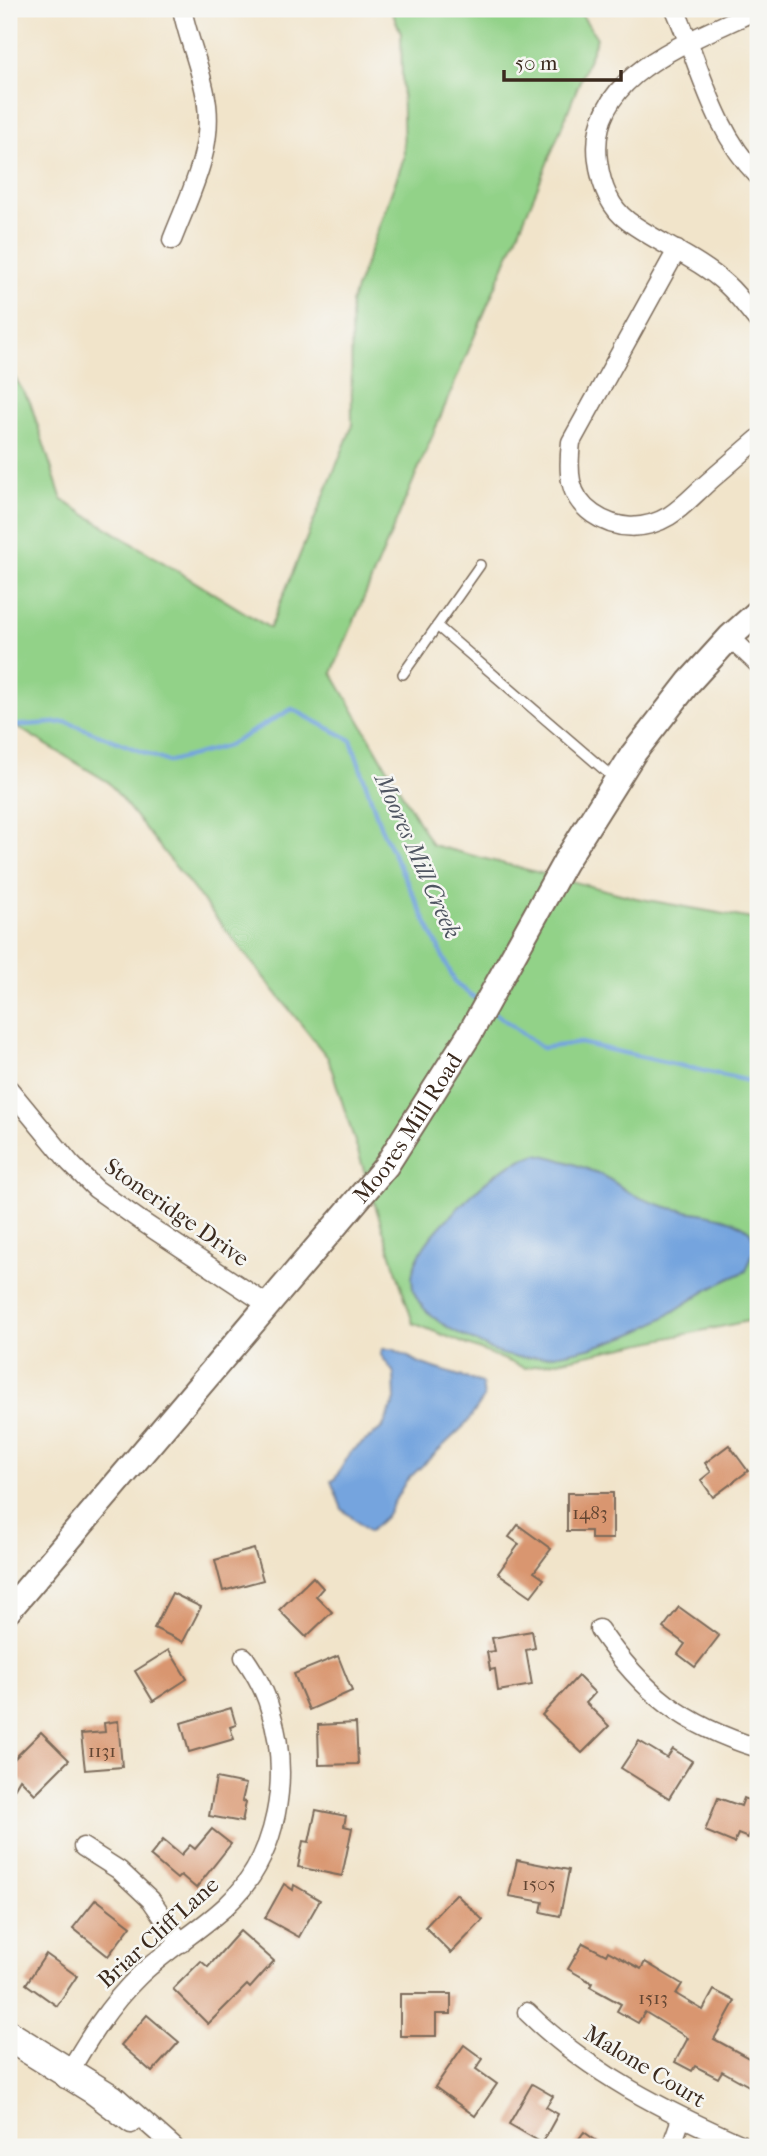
<svg xmlns="http://www.w3.org/2000/svg" width="767" height="2156" font-family="'IM FELL French Canon',serif">
<style>
.green{fill:#92d288;stroke:#667e53;stroke-width:2}
.water{fill:#75a4de;stroke:#58677e;stroke-width:2}
.lines{fill:none;stroke-linecap:round;stroke-linejoin:round}
.stream{stroke:#75a4de;stroke-width:4.5}
.building{fill:#d99670}
.lane-casing{stroke:#7b6b5a;stroke-width:12}
.street-casing{stroke:#7b6b5a;stroke-width:21}
.secondary-casing{stroke:#7b6b5a;stroke-width:28}
.lane{stroke:#fff;stroke-width:9}
.street{stroke:#fff;stroke-width:18}
.secondary{stroke:#fff;stroke-width:24}
.labels{text-anchor:middle;stroke-width:5;stroke-linejoin:round;paint-order:stroke}
.number-label{font-size:19px;fill:#624532}
.street-label{font-size:23px;fill:#3b2a1e;stroke:#f6f6f2}
.water-label{font-size:24px;font-style:italic;fill:#4f5561;stroke:#f6f6f2}
</style>
<rect width="100%" height="100%" fill="#f6f6f2"/>
<filter id="ink" filterUnits="userSpaceOnUse"><feTurbulence type="fractalNoise" baseFrequency=".0143" numOctaves="2"/><feDisplacementMap in="SourceGraphic" scale="14" xChannelSelector="R" yChannelSelector="G"/><feConvolveMatrix kernelMatrix="1 2 1 2 8 2 1 2 1" color-interpolation-filters="sRGB"/></filter>
<filter id="wash" filterUnits="userSpaceOnUse"><feTurbulence type="fractalNoise" baseFrequency=".00686" numOctaves="4" result="noise"/><feDisplacementMap in="SourceGraphic" scale="28" xChannelSelector="R" yChannelSelector="G"/><feGaussianBlur stdDeviation="1.57" result="paint"/><feColorMatrix in="noise" values="0 0 0 0 0 0 0 0 0 0 0 0 0 0 0 0 0 1.4 0 .05"/><feComposite in="paint" operator="in"/></filter>
<g filter="url(#wash)">
<rect width="100%" height="100%" fill="#f1e4ca"/>
<polygon class="green" points="391,9 578,9 597,38 538,186 332,673 432,845 636,898 758,920 758,1319 525,1368 413,1323 328,1058 108,782 9,722 9,369 30,402 62,500 270,628 352,427 351,303 404,158 401,33"/>
<g class="water">
<path d="M538,1154C557,1158 581,1166 599,1174C609,1178 618,1185 627,1191C638,1198 653,1203 667,1207C692,1214 729,1213 749,1231C760,1242 750,1260 746,1271C736,1276 726,1280 717,1285C693,1297 672,1314 649,1326C618,1343 551,1360 516,1357C498,1356 478,1342 462,1335C387,1298 406,1259 456,1210C484,1183 499,1165 538,1154Z"/>
<polygon points="382,1349 393,1349 422,1364 482,1383 484,1398 466,1424 406,1481 386,1516 369,1532 342,1509 331,1481 334,1480 351,1452 383,1427 395,1400 394,1373 381,1355"/>
</g>
<g class="lines">
<g class="stream">
<polyline points="9,726 67,722 168,762 227,746 292,709 351,740 381,828 456,984 479,1001"/>
<polyline points="491,1010 542,1048 580,1043 758,1083"/>
</g>
</g>
<g id="blocks">
<g class="building">
<polygon points="729,1445 748,1471 713,1497 701,1480 711,1472 705,1463"/>
<polygon points="567,1493 613,1493 613,1539 591,1539 591,1531 567,1531"/>
<polygon points="518,1525 551,1549 534,1572 544,1579 531,1596 498,1573 519,1544 509,1537"/>
<polygon points="254,1549 263,1580 223,1591 215,1560"/>
<polygon points="313,1577 323,1588 316,1596 332,1612 306,1637 279,1610"/>
<polygon points="172,1593 201,1607 183,1642 154,1628"/>
<polygon points="679,1607 719,1636 695,1667 678,1654 685,1644 663,1628"/>
<polygon points="532,1631 535,1648 526,1650 532,1685 498,1691 495,1669 490,1670 487,1652 495,1651 492,1638"/>
<polygon points="169,1650 187,1679 153,1701 135,1671"/>
<polygon points="338,1656 352,1691 309,1710 294,1674"/>
<polygon points="578,1676 595,1693 586,1703 609,1726 582,1753 542,1715"/>
<polygon points="231,1708 236,1725 230,1727 234,1739 189,1752 181,1723"/>
<polygon points="118,1721 122,1767 85,1770 81,1734 105,1732 104,1723"/>
<polygon points="356,1723 358,1764 319,1765 318,1725"/>
<polygon points="41,1732 69,1760 35,1794 20,1779 9,1798 9,1764"/>
<polygon points="639,1741 667,1758 673,1749 692,1761 669,1798 621,1768"/>
<polygon points="216,1778 246,1784 242,1801 246,1802 242,1822 209,1816"/>
<polygon points="718,1798 741,1806 744,1798 758,1804 758,1812 748,1838 738,1834 734,1843 705,1831"/>
<polygon points="316,1810 346,1816 344,1826 352,1828 342,1876 298,1867 303,1841 309,1842"/>
<polygon points="212,1829 231,1844 196,1888 181,1875 177,1879 150,1856 163,1840 181,1855 190,1845 195,1849"/>
<polygon points="517,1860 569,1870 560,1916 541,1912 543,1902 509,1896"/>
<polygon points="284,1884 293,1890 294,1885 320,1900 299,1937 265,1918"/>
<polygon points="456,1894 483,1920 451,1953 425,1927"/>
<polygon points="96,1899 131,1926 108,1956 73,1928"/>
<polygon points="240,1931 274,1961 250,1988 247,1985 208,2024 173,1989 201,1961 208,1967"/>
<polygon points="583,1943 606,1955 608,1951 641,1969 645,1962 682,1984 676,1994 703,2010 714,1990 735,2001 714,2039 758,2063 758,2091 722,2071 718,2078 695,2066 692,2071 675,2062 688,2038 645,2012 638,2023 617,2011 621,2004 590,1987 592,1983 568,1969"/>
<polygon points="46,1954 77,1976 57,2006 26,1984"/>
<polygon points="400,1994 451,1994 451,2014 436,2014 436,2036 400,2036"/>
<polygon points="147,2015 179,2042 152,2072 121,2045"/>
<polygon points="464,2045 483,2059 476,2069 497,2084 475,2116 435,2087"/>
<polygon points="532,2084 553,2096 546,2107 558,2114 542,2143 509,2124"/>
<polygon points="584,2132 605,2147 573,2147"/>
</g>
</g>
</g>
<g filter="url(#ink)">
<use href="#blocks" fill-opacity="0" stroke="#7b6b5a" stroke-width="2"/>
<g class="lines">
<defs>
<g id="lane">
<polyline points="437,626 616,780"/>
<polyline points="403,674 480,565"/>
</g>
<g id="street">
<path d="M675,9C700,65 713,130 758,176"/>
<path d="M758,9C695,41 586,72 598,161C601,184 609,207 628,221C659,244 698,258 727,285C738,295 748,309 758,321"/>
<path d="M172,240C189,196 215,148 206,98C201,68 188,39 182,9"/>
<path d="M677,250L571,442C568,470 567,496 593,514C616,530 644,531 669,516C682,508 694,495 705,485C723,469 741,454 758,439"/>
<polyline points="730,637 758,664"/>
<polyline points="9,1089 70,1163 96,1189 141,1221 268,1305"/>
<path d="M599,1629C643,1693 683,1725 758,1748"/>
<polyline points="83,1847 119,1870 151,1900 181,1943"/>
<path d="M527,2012C590,2074 667,2112 747,2147"/>
<polyline points="9,2029 115,2095 174,2147"/>
<polyline points="9,2043 91,2094 131,2124"/>
<path d="M65,2079C87,2041 108,2006 139,1976C166,1950 199,1931 226,1906C279,1857 291,1775 270,1709C265,1690 255,1673 244,1657"/>
<polyline points="671,2147 681,2119"/>
</g>
<g id="secondary">
<path id="s1" d="M9,1610L386,1166L469,1035L565,862L633,754L689,682L730,637L758,612"/>
</g>
</defs>
<use href="#lane" class="lane-casing"/>
<use href="#street" class="street-casing"/>
<use href="#secondary" class="secondary-casing"/>
<use href="#lane" class="lane"/>
<use href="#street" class="street"/>
<use href="#secondary" class="secondary"/>
</g>
</g>
<g class="labels">
<g class="number-label">
<text x="590" y="1519">1483</text>
<text x="102" y="1757">1131</text>
<text x="539" y="1890">1505</text>
<text x="653" y="2004">1513</text>
</g>
<g class="street-label">
<text dy="8" stroke="none"><textPath href="#s1" startOffset="626">Moores Mill Road</textPath></text>
<text transform="translate(177 1212) rotate(35)" y="8">Stoneridge Drive</text>
<text transform="translate(158 1932) rotate(-42)" y="8">Briar Cliff Lane</text>
<text transform="translate(645 2066) rotate(31)" y="8">Malone Court</text>
</g>
<g class="water-label">
<text transform="translate(418 856) rotate(66)" y="8">Moores Mill Creek</text>
</g>
</g>
<rect width="767" height="2156" fill="none" stroke="#f6f6f2" stroke-width="35"/>
<path d="M504 70v10h117v-10" fill="none" stroke="#3b2a1e" stroke-width="3.5"/>
<text x="515" y="70" font-size="21" fill="#3b2a1e" stroke="#f6f6f2" stroke-width="5" paint-order="stroke">50 m</text>
</svg>
